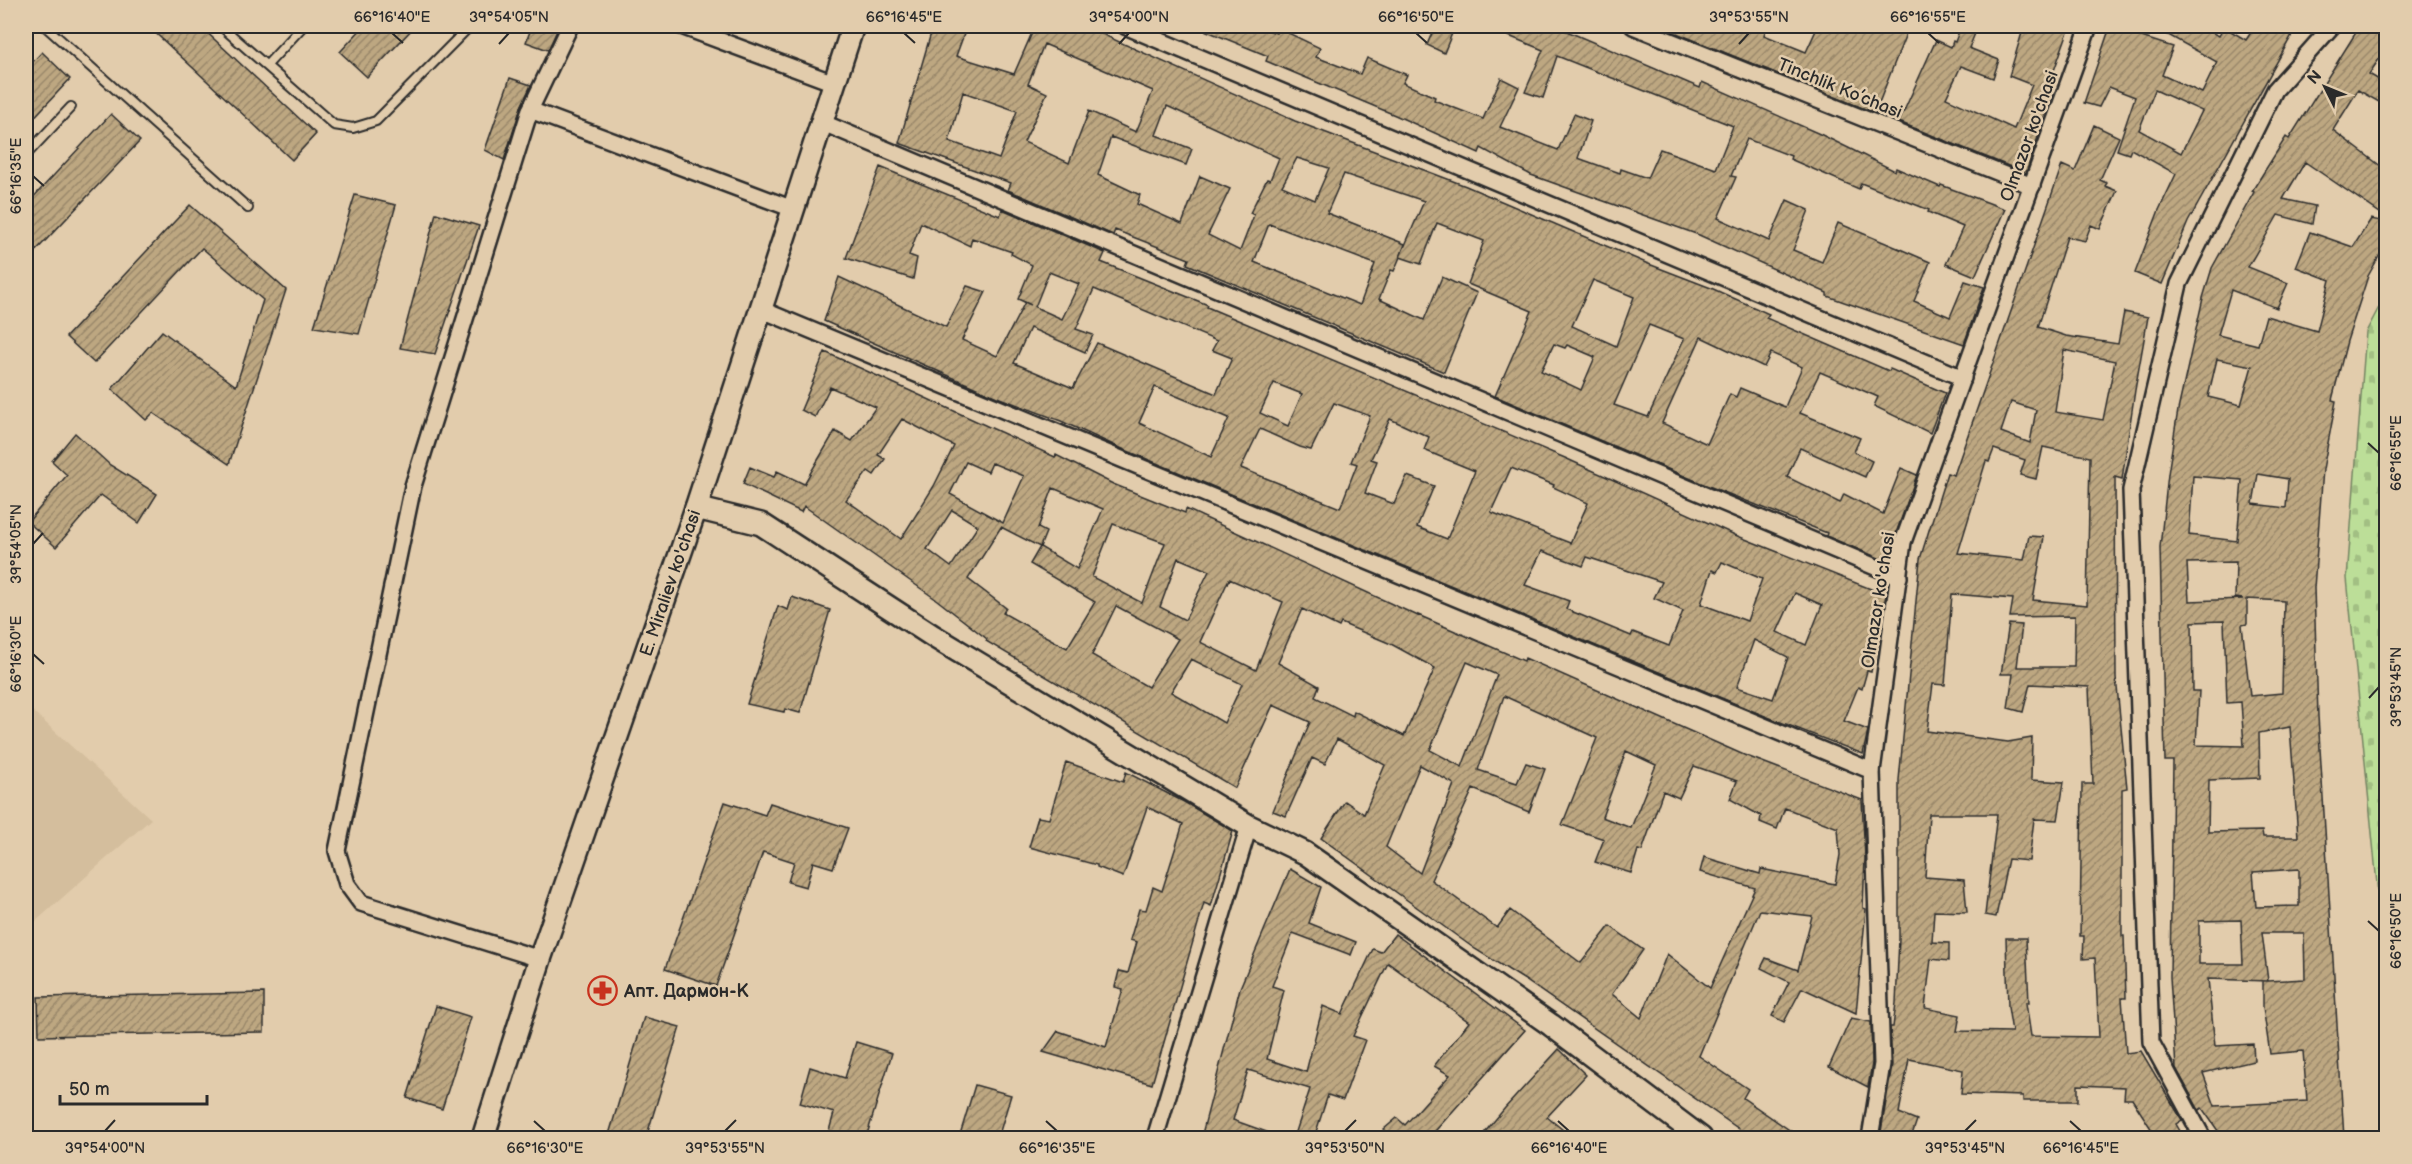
<svg xmlns="http://www.w3.org/2000/svg" width="2412" height="1164" font-family="'Balsamiq Sans',sans-serif">
<style>
.built{fill:#d4be9d}
.cemetery{fill:url(#cemetery-stones);stroke:#748462;stroke-width:1.5}
.building{fill:url(#building-hatch);stroke:#2b2b2b;stroke-width:1.5;fill-rule:evenodd}
.lines{fill:none;stroke-linecap:round;stroke-linejoin:round}
.lane-casing{stroke:#2b2b2b;stroke-width:12}
.street-casing{stroke:#2b2b2b;stroke-width:20}
.secondary-casing{stroke:#2b2b2b;stroke-width:26}
.lane{stroke:#e2ccac;stroke-width:8}
.street{stroke:#e2ccac;stroke-width:15}
.secondary{stroke:#e2ccac;stroke-width:21}
.ticks{fill:none;stroke:#2b2b2b;stroke-width:2}
.labels{text-anchor:middle;stroke-width:5;stroke-linejoin:round;paint-order:stroke}
.street-label{font-size:18px;fill:#2b2b2b;stroke:#e2ccac}
.poi-label{font-size:18px;font-weight:bold;fill:#2b2b2b;stroke:#e2ccac;text-anchor:start}
.neatline{fill:none;stroke:#2b2b2b;stroke-width:2}
.ticks-label{font-size:15px;text-anchor:middle;fill:#2b2b2b}
</style>
<defs>
<pattern id="cemetery-stones" width="16" height="16" patternUnits="userSpaceOnUse" patternTransform="scale(1.5)"><rect width="16" height="16" fill="#bcde98"/><path d="M2 7V4a2 2 0 0 1 4 0v3zM10 15v-3a2 2 0 0 1 4 0v3z" fill="#a2bf83"/></pattern>
<pattern id="building-hatch" width="6" height="6" patternUnits="userSpaceOnUse" patternTransform="scale(1.5)"><rect width="6" height="6" fill="#bda781"/><path d="M-1 1l2-2M0 6l6-6M5 7l2-2" fill="none" stroke="#9a886a"/></pattern>
</defs>
<rect width="100%" height="100%" fill="#e2ccac"/>
<filter id="ink" filterUnits="userSpaceOnUse"><feTurbulence type="fractalNoise" baseFrequency=".0167" numOctaves="2"/><feDisplacementMap in="SourceGraphic" scale="12" xChannelSelector="R" yChannelSelector="G"/><feConvolveMatrix kernelMatrix="1 2 1 2 8 2 1 2 1" color-interpolation-filters="sRGB"/></filter>
<g filter="url(#ink)">
<polygon class="built" points="26,705 151,819 26,930"/>
<polygon class="cemetery" points="2386,294 2386,976 2347,578 2366,332"/>
<g class="building">
<polygon points="148,26 200,26 316,134 292,160"/>
<polygon points="364,26 415,26 367,77 340,52"/>
<polygon points="532,26 559,26 548,50 526,42"/>
<path d="M933,26H967L956,56L1014,74L1035,26H1084L1295,121L1466,186L1646,263L1711,288L1769,314L1766,318L1889,371L1890,369L1945,393L1930,433L1874,406L1878,397L1820,372L1800,413L1860,438L1854,452L1872,461L1865,477L1800,448L1787,477L1840,503L1844,494L1883,514L1901,468L1917,475L1886,561L1826,536L1827,533L1701,483L1495,396L1532,311L1468,284L1484,241L1437,223L1421,264L1400,257L1394,271L1391,270L1379,299L1424,320L1442,277L1477,293L1444,372L1187,264L1189,259L1115,230L1113,235L1008,190L1011,183L899,143ZM1044,44L1153,91L1136,132L1089,111L1069,163L1024,142L1047,93L1028,84ZM963,92L1017,111L999,159L949,141ZM1167,106L1279,158L1270,180L1267,179L1250,213L1254,215L1240,251L1208,235L1230,189L1200,176L1182,224L1137,204L1140,195L1098,175L1111,137L1186,165L1192,149L1156,135ZM1297,158L1329,168L1315,200L1282,186ZM1344,174L1424,201L1400,257L1405,244L1327,213ZM1269,224L1375,264L1360,305L1254,262ZM1593,280L1634,297L1616,346L1572,326ZM1649,325L1684,339L1648,417L1614,405ZM1701,337L1764,367L1771,353L1802,367L1785,407L1740,388L1736,397L1730,394L1707,444L1662,423ZM1554,344L1565,348L1567,345L1595,357L1581,390L1541,371Z"/>
<polygon points="1197,26 1257,26 1276,33 1278,28 1320,48 1316,57 1360,74 1367,58 1407,75 1403,83 1435,97 1434,100 1483,119 1501,78 1519,87 1500,127 1558,150 1574,114 1591,121 1578,158 1620,173 1621,169 1647,178 1660,149 1716,169 1733,126 1557,56 1543,98 1525,92 1543,50 1484,26 1555,26 1700,88 1702,82 1822,135 1895,171 1896,168 1940,187 1941,185 2005,209 1975,276 1946,264 1963,227 1928,212 1929,210 1861,183 1859,189 1790,159 1791,156 1747,139 1731,176 1736,177 1718,218 1769,241 1787,200 1809,210 1793,250 1822,262 1838,223 1900,249 1930,262 1914,301 1950,317 1965,281 1984,287 1964,344 1827,296 1827,293 1699,235 1531,175 1481,148 1479,153 1395,115 1266,61 1268,56 1197,27"/>
<polygon points="1435,26 1455,26 1444,53 1427,45"/>
<polygon points="1659,26 1767,26 1764,35 1806,52 1818,26 1909,26 1875,113"/>
<polygon points="1961,26 1978,26 1969,48 1999,60 1993,78 1961,66 1946,98 2014,129 2032,85 2009,76 2024,26 2070,26 2047,90 2053,92 2026,173 1899,122 1936,40 1951,47 1953,41 1955,42"/>
<path d="M2152,26H2199L2219,36L2224,27L2246,40L2255,26H2297L2188,222L2162,284L2135,273L2159,210L2176,174L2131,149L2129,154L2117,150L2135,97L2109,87L2099,107L2084,103L2110,27L2173,47L2162,75L2202,93L2217,62ZM2155,90L2202,111L2181,153L2139,130Z"/>
<path d="M2360,26H2386V49L2369,74L2386,84V106L2358,90L2333,130L2386,170V217L2305,162L2283,199L2315,206L2312,224L2278,215L2248,267L2288,283L2277,308L2231,290L2218,335L2258,345L2266,316L2317,331L2330,280L2296,267L2310,232L2353,247L2371,219L2386,222V244L2368,276L2347,341L2332,400L2336,401L2323,469L2314,588L2318,716L2344,1138H2292L2291,1134L2258,1136L2259,1138H2223L2202,1108L2199,1110L2176,1068L2170,977L2173,761H2165L2160,547L2168,474L2178,410L2203,298L2212,268L2254,192L2252,191L2286,137L2289,139ZM2217,359L2252,366L2241,405L2208,397ZM2258,474L2288,479L2286,508L2253,504ZM2193,476L2242,480L2237,541L2189,535ZM2236,562L2235,598L2243,599L2189,601L2187,563ZM2247,599L2284,601L2282,693L2250,696L2242,625L2247,624ZM2224,621L2227,703L2241,702L2244,746L2196,745L2199,691H2193L2192,622ZM2290,727L2298,837H2263L2262,831L2208,832L2209,780L2260,778L2259,733ZM2299,869V906L2256,907L2253,872ZM2241,920L2243,964H2199V921ZM2262,933H2304L2305,979L2268,981ZM2208,979L2268,981H2263V1007L2270,1054L2303,1051L2307,1101L2215,1106L2203,1073L2254,1061L2253,1044L2215,1046Z"/>
<polygon points="42,52 70,79 26,126 26,69"/>
<polygon points="510,78 531,85 521,107 504,160 485,150"/>
<polygon points="111,114 140,141 26,261 26,205"/>
<path d="M2094,125L2119,137L2100,180L2107,183L2105,186L2117,191L2100,229L2091,225L2085,241L2067,237L2038,327L2066,336L2118,344L2124,312L2148,317L2135,390L2122,479L2115,477L2116,677L2127,788L2122,789V936H2124L2126,998H2122L2126,1053L2141,1051L2182,1120L2176,1124L2184,1138H2157L2132,1099H2124L2125,1087L2078,1085V1101H2023V1096L1961,1094L1963,1070L1909,1059L1899,1113L1917,1120L1911,1138H1880L1892,1065L1890,1027H1893L1896,1003L1899,939V780L1920,559L1947,473L1954,475L2062,165L2075,171ZM2064,350L2115,361L2103,420L2055,412ZM2011,402L2036,410L2030,443L2001,432ZM2043,447L2090,457L2087,605L2033,600L2044,537L2029,536L2024,560L1958,553L1986,461L1989,462L1994,449L2025,460L2020,475L2036,479ZM1952,594L2013,599L2010,617L2075,616L2074,667H2017L2022,625L2009,624L2001,674H2013L2008,708L2023,712L2030,684L2089,687L2093,784H2082L2080,936H2084L2083,959L2095,958L2099,1037L2031,1036L2026,1003H2029L2026,938H2006L2008,1007L2012,1032L1957,1031L1960,1015L1925,1008L1931,959L1949,961V943L1932,942L1934,911L1967,912L1964,880L1925,877L1929,814H1997L1985,915L1996,917L2008,859L2029,861L2034,819L2058,820L2064,782L2031,780L2032,738L2008,742L1927,731L1933,684L1945,685Z"/>
<path d="M880,167L1000,216L1002,209L1105,253L1101,262L1208,305L1207,307L1565,458L1735,535L1886,595L1871,672L1867,671L1862,689L1858,687L1844,721L1868,730L1863,754L1760,714L1118,447L1061,421L997,397L824,321L839,277L946,327L967,286L986,292L962,340L997,356L1025,302L1031,305L1018,299L1032,265L1011,254L1012,252L972,238L970,246L921,223L909,255L917,258L913,279L846,258ZM1049,272L1079,284L1062,319L1035,307ZM1094,289L1217,341L1212,350L1232,358L1216,394L1097,343L1073,388L1014,363L1030,328L1085,352L1093,335L1076,329ZM1274,383L1302,394L1288,426L1260,413ZM1155,387L1229,418L1211,457L1139,423ZM1334,403L1370,416L1351,462L1357,464L1340,508L1241,468L1260,429L1300,447L1311,450ZM1390,419L1429,437L1424,450L1475,471L1447,539L1417,527L1434,486L1407,476L1394,504L1365,493L1377,461L1371,459ZM1511,468L1554,485L1553,487L1588,503L1570,543L1491,512ZM1542,551L1583,566L1587,557L1662,582L1654,598L1683,611L1669,646L1633,632L1631,636L1566,609L1569,601L1525,585ZM1722,562L1762,579L1747,621L1701,604L1712,570L1717,572ZM1795,593L1822,605L1806,645L1777,632ZM1754,640L1788,657L1773,699L1737,687Z"/>
<polygon points="355,195 396,205 359,334 314,327"/>
<polygon points="190,205 286,290 229,464 153,413 146,420 112,389 162,331 236,386 263,300 202,248 94,363 66,337"/>
<polygon points="436,213 479,226 435,354 400,348"/>
<path d="M825,352L1055,457L1056,455L1113,484L1185,513L1186,509L1418,616V615L1524,661L1525,658L1744,755L1862,800L1865,858L1863,908L1866,909L1856,1013L1802,988L1784,1022L1772,1016L1789,982L1761,968L1766,958L1798,970L1812,916L1760,910L1699,1056L1748,1089L1743,1098L1801,1138H1752L1525,980L1475,949L1321,838L1345,801L1364,814L1385,765L1337,739L1325,764L1312,758L1286,816L1273,811L1310,722L1273,705L1235,788L986,641L987,639L937,600L804,506L801,512L743,484L750,467L774,477L777,471L804,484L835,431L852,441L876,407L830,387L815,417L801,410ZM902,419L954,446L934,486L901,539L846,500L868,471L874,475L885,459L878,455ZM966,462L988,472L992,463L1024,476L1003,523L950,494ZM1053,488L1103,509L1077,569L1040,547L1046,532L1038,528ZM952,510L978,526L951,567L927,549ZM1113,524L1165,543L1142,603L1092,577ZM1001,527L1040,547L1030,564L1095,602L1067,648L1003,613L1006,608L968,579ZM1178,558L1209,571L1185,620L1160,607ZM1229,579L1283,602L1256,670L1200,642ZM1116,606L1178,639L1148,687L1092,655ZM1302,609L1339,627L1341,623L1391,644L1435,668L1404,736L1354,711L1353,716L1315,697L1319,686L1278,663ZM1191,659L1242,684L1224,723L1171,692ZM1467,662L1497,675L1462,767L1430,750ZM1504,696L1597,738L1562,825L1604,839L1595,862L1631,873L1638,850L1642,851L1663,791L1679,798L1694,766L1737,781L1730,799L1761,816L1760,822L1777,829L1785,808L1838,828L1840,855L1835,884L1761,869L1760,874L1704,857L1700,872L1755,888L1710,988L1667,954L1641,1018L1612,994L1643,950L1610,926L1581,963L1510,910L1497,928L1431,880L1473,789L1529,812L1545,769L1526,763L1517,783L1478,770ZM1626,751L1656,765L1631,828L1602,817ZM1420,765L1454,784L1420,873L1386,847Z"/>
<polygon points="75,433 110,465 157,494 139,523 101,495 56,547 28,522 67,475 52,461"/>
<polygon points="792,597 830,610 800,713 785,709 784,712 747,704 778,606 788,610"/>
<polygon points="1066,762 1123,782 1126,772 1184,802 1233,831 1211,906 1204,903 1152,1084 1043,1052 1058,1031 1106,1047 1123,989 1115,987 1119,971 1128,973 1137,942 1130,940 1139,909 1146,910 1153,887 1162,891 1183,824 1147,807 1123,877 1097,867 1097,865 1029,847 1038,817 1049,819"/>
<polygon points="725,802 765,815 770,803 848,828 833,868 813,862 806,887 788,882 794,862 763,852 716,986 665,969"/>
<polygon points="1290,869 1321,887 1309,923 1356,942 1351,955 1293,933 1272,986 1284,990 1267,1059 1306,1072 1323,1006 1342,1014 1373,949 1381,952 1395,934 1525,1030 1429,1138 1392,1138 1384,1129 1397,1118 1405,1125 1450,1075 1434,1066 1469,1022 1388,963 1353,1036 1365,1040 1343,1100 1328,1095 1314,1138 1294,1138 1310,1089 1248,1070 1233,1120 1278,1136 1278,1138 1201,1138 1240,988"/>
<polygon points="264,993 264,1032 39,1036 38,997"/>
<polygon points="436,1006 471,1017 442,1109 407,1098"/>
<polygon points="644,1017 680,1027 646,1138 608,1138"/>
<polygon points="1851,1018 1871,1022 1872,1063 1868,1087 1829,1067"/>
<polygon points="856,1042 892,1053 866,1138 827,1138 834,1113 800,1103 810,1067 845,1078"/>
<polygon points="1559,1049 1586,1075 1547,1117 1573,1138 1480,1138 1505,1108"/>
<polygon points="975,1085 1011,1095 998,1138 959,1138"/>
</g>
<g class="lines">
<defs>
<g id="lane">
<polyline points="45,26 248,208"/>
<polyline points="221,26 334,125 353,128 376,121 470,26"/>
<polyline points="267,65 303,26"/>
<polyline points="26,155 71,107"/>
</g>
<g id="street">
<polyline points="681,26 834,83"/>
<polyline points="1125,26 1963,378"/>
<polyline points="1633,26 2032,186"/>
<polyline points="530,110 793,209"/>
<polyline points="821,122 1899,577"/>
<polyline points="760,309 1872,771"/>
<polyline points="540,959 361,903 347,884 337,851 413,486 530,110 570,26"/>
<polyline points="1155,1138 1249,826"/>
<polyline points="1870,1138 1882,1064 1872,771 1903,542 2089,26"/>
<polyline points="2203,1138 2151,1042 2131,490 2179,284 2275,90 2332,26"/>
</g>
<g id="secondary">
<polyline points="696,508 761,524 933,636 1249,826 1305,853 1551,1025 1701,1138"/>
<polyline points="483,1138 540,959 696,508 853,26"/>
</g>
</defs>
<use href="#lane" class="lane-casing"/>
<use href="#street" class="street-casing"/>
<use href="#secondary" class="secondary-casing"/>
<use href="#lane" class="lane"/>
<use href="#street" class="street"/>
<use href="#secondary" class="secondary"/>
</g>
</g>
<path class="ticks" d="M392,33L403,43M904,33L915,43M1416,33L1427,43M1928,33L1939,43M499,44L509,33M1119,44L1129,33M1739,44L1749,33M33,176L44,186M2368,443L2379,453M33,544L43,533M33,654L44,664M2369,698L2379,687M2368,921L2379,931M534,1121L545,1131M1046,1121L1057,1131M1558,1121L1569,1131M2070,1121L2081,1131M105,1131L115,1120M725,1131L736,1120M1345,1131L1356,1120M1965,1131L1976,1120"/>
<defs>
<symbol id="pharmacy-ring" viewBox="-11 -11 22 22"><circle r="9.5" fill="#e2ccac" stroke="#c8321e" stroke-width="1.5"/><path d="M-2-6h4v4h4v4h-4v4h-4v-4h-4v-4h4Z" fill="#c8321e"/></symbol>
</defs>
<g fill-rule="evenodd">
<use href="#pharmacy-ring" x="586" y="974" width="33" height="33"/>
</g>
<g class="labels">
<g class="street-label">
<text transform="translate(1840 88) rotate(22)" y="6">Tinchlik Ko’chasi</text>
<text transform="translate(2029 136) rotate(-70)" y="6">Olmazor ko'chasi</text>
<text transform="translate(670 583) rotate(-71)" y="6">E. Miraliev ko'chasi</text>
<text transform="translate(1878 600) rotate(-81)" y="6">Olmazor ko'chasi</text>
</g>
<g class="poi-label">
<text x="624" y="997">Апт. Дармон-К</text>
</g>
</g>
<rect width="2412" height="1164" fill="none" stroke="#e2ccac" stroke-width="66"/>
<g transform="translate(2325 87) rotate(313)" stroke="#e2ccac" stroke-width="4.5" paint-order="stroke">
<path d="M0-4.5L10 22L0 15L-10 22Z" fill="#2b2b2b"/>
<text y="-9" font-size="16" font-weight="bold" text-anchor="middle" fill="#2b2b2b">N</text>
</g>
<path d="M60 1095v9h147v-9" fill="none" stroke="#2b2b2b" stroke-width="3"/>
<text x="69" y="1095" font-size="18" fill="#2b2b2b" stroke="#e2ccac" stroke-width="4.5" paint-order="stroke">50 m</text>
<rect x="33" y="33" width="2346" height="1098" class="neatline"/>
<g class="ticks-label">
<text x="392" y="22">66°16'40"E</text>
<text x="509" y="22">39°54'05"N</text>
<text x="904" y="22">66°16'45"E</text>
<text x="1129" y="22">39°54'00"N</text>
<text x="1416" y="22">66°16'50"E</text>
<text x="1749" y="22">39°53'55"N</text>
<text x="1928" y="22">66°16'55"E</text>
<text transform="translate(16 176) rotate(-90)" y="5">66°16'35"E</text>
<text transform="translate(2396 453) rotate(-90)" y="5">66°16'55"E</text>
<text transform="translate(16 544) rotate(-90)" y="5">39°54'05"N</text>
<text transform="translate(16 654) rotate(-90)" y="5">66°16'30"E</text>
<text transform="translate(2396 687) rotate(-90)" y="5">39°53'45"N</text>
<text transform="translate(2396 931) rotate(-90)" y="5">66°16'50"E</text>
<text x="105" y="1153">39°54'00"N</text>
<text x="545" y="1153">66°16'30"E</text>
<text x="725" y="1153">39°53'55"N</text>
<text x="1057" y="1153">66°16'35"E</text>
<text x="1345" y="1153">39°53'50"N</text>
<text x="1569" y="1153">66°16'40"E</text>
<text x="1965" y="1153">39°53'45"N</text>
<text x="2081" y="1153">66°16'45"E</text>
</g>
</svg>
